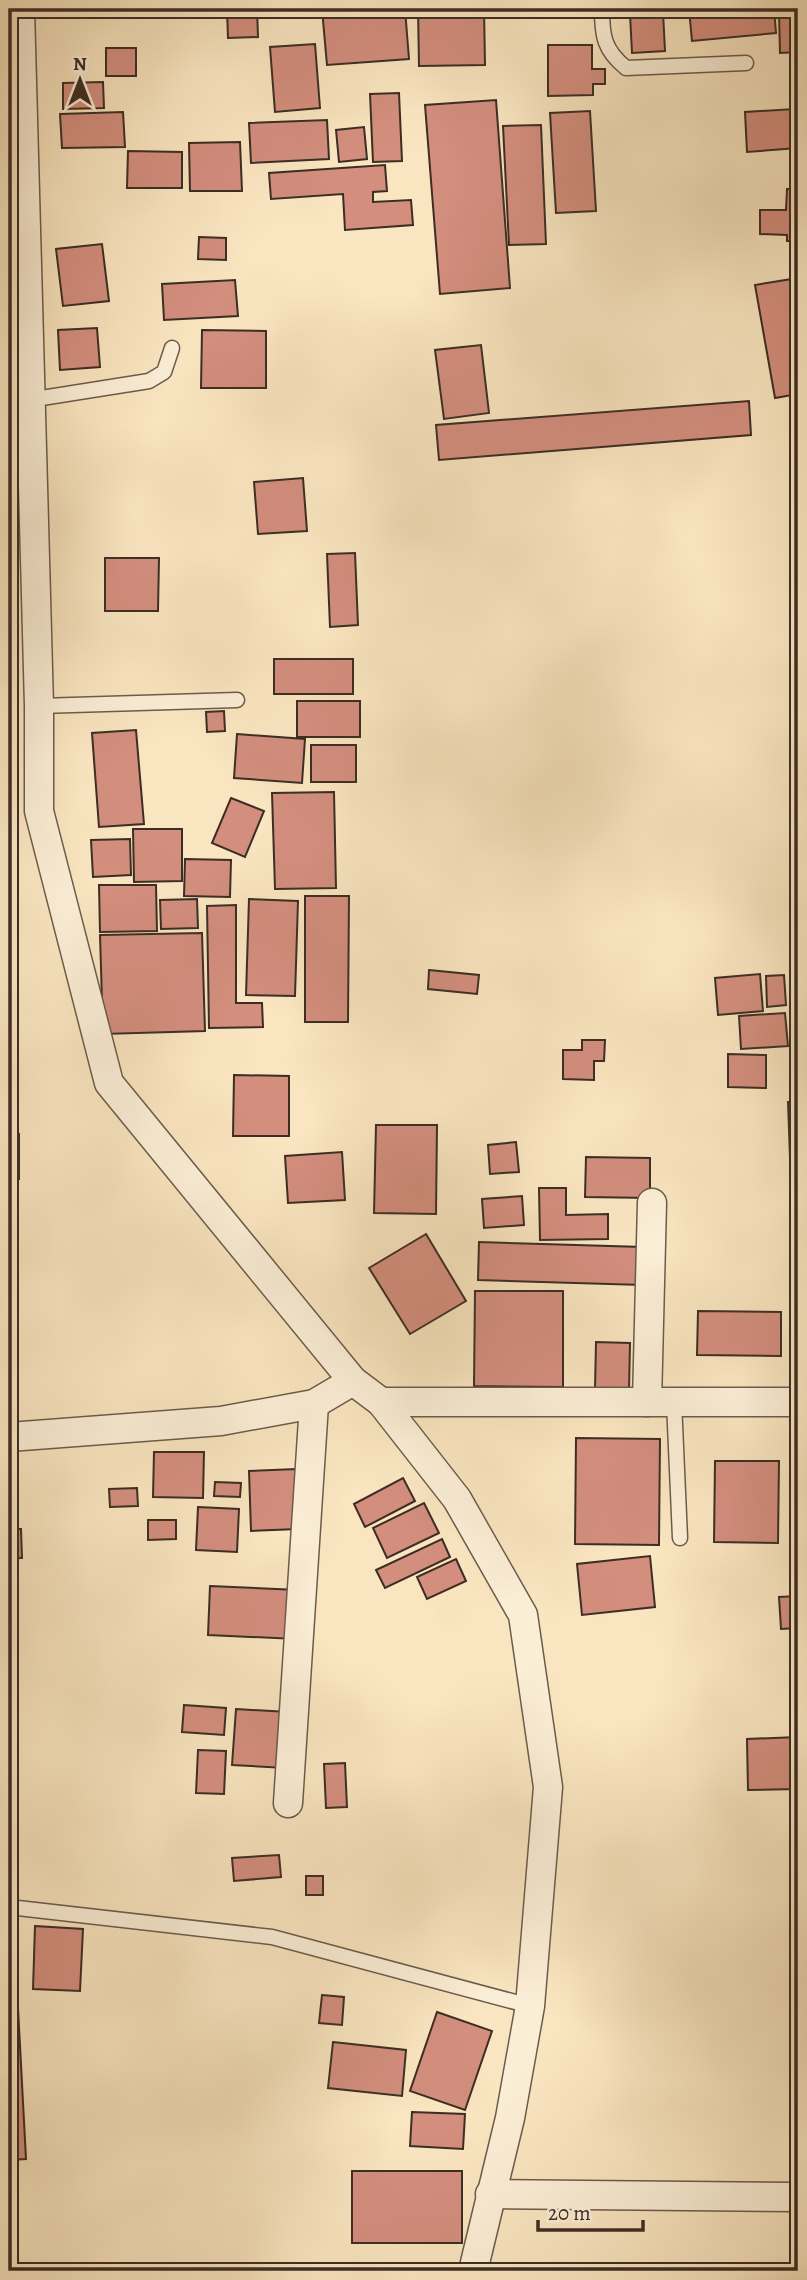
<svg xmlns="http://www.w3.org/2000/svg" width="807" height="2280" font-family="Alegreya,serif">
<style>
.building{fill:#d38e7e;stroke:#3c2e24;stroke-width:2}
.lines{fill:none;stroke-linecap:round;stroke-linejoin:round}
.service-casing{stroke:#6b5c4b;stroke-width:17}
.minor-casing{stroke:#6b5c4b;stroke-width:31}
.service{stroke:#fbeed6;stroke-width:14}
.minor{stroke:#fbeed6;stroke-width:28}
</style>
<rect width="100%" height="100%" fill="#f9e5c0"/>
<filter id="stains"><feTurbulence type="fractalNoise" baseFrequency=".00286" numOctaves="4"/><feColorMatrix values="0 0 0 0 .2 0 0 0 0 .09 0 0 0 0 .02 0 0 0 .5 -.17"/></filter>
<radialGradient id="worn" r=".72"><stop offset=".6" stop-color="#630" stop-opacity="0"/><stop offset="1" stop-color="#630" stop-opacity=".3"/></radialGradient>
<g class="building">
<polygon points="227,9 257,9 258,37 228,38"/>
<polygon points="322,9 405,9 409,59 327,65"/>
<polygon points="418,9 484,9 485,65 419,66"/>
<polygon points="689,9 774,9 776,33 692,41"/>
<polygon points="663,12 665,51 632,53 630,14"/>
<polygon points="798,12 798,52 780,53 779,13"/>
<polygon points="315,44 320,108 275,112 270,47"/>
<polygon points="548,45 592,45 592,69 605,69 605,84 593,84 593,95 548,96"/>
<rect x="106" y="48" width="30" height="28"/>
<polygon points="103,82 104,108 63,109 63,83"/>
<polygon points="399,93 402,161 373,162 370,94"/>
<polygon points="496,100 510,288 440,294 425,105"/>
<polygon points="795,109 797,148 747,152 745,112"/>
<polygon points="590,111 596,211 556,213 550,113"/>
<polygon points="123,112 125,147 62,148 60,114"/>
<polygon points="327,120 329,159 251,163 249,123"/>
<polygon points="541,125 546,244 509,245 503,126"/>
<polygon points="364,127 367,159 339,162 336,130"/>
<polygon points="240,142 242,191 190,191 189,143"/>
<polygon points="128,151 182,152 182,188 127,188"/>
<polygon points="385,165 387,191 373,192 373,202 411,200 413,225 345,230 343,194 271,199 269,173"/>
<polygon points="787,189 798,189 798,241 787,241 787,235 760,234 760,210 786,210"/>
<polygon points="199,237 226,238 226,260 198,259"/>
<polygon points="102,244 109,301 63,306 56,249"/>
<polygon points="798,278 798,394 775,398 755,285"/>
<polygon points="235,280 238,316 164,320 162,284"/>
<polygon points="97,328 100,367 60,370 58,330"/>
<polygon points="202,330 266,331 266,388 201,388"/>
<polygon points="481,345 489,413 444,419 435,350"/>
<polygon points="749,401 751,435 439,460 436,425"/>
<polygon points="9,440 12,440 14,520 9,520"/>
<polygon points="303,478 307,531 258,534 254,482"/>
<polygon points="9,542 16,609 9,610"/>
<polygon points="355,553 358,625 330,627 327,554"/>
<polygon points="105,558 159,558 158,611 105,611"/>
<rect x="274" y="659" width="79" height="35"/>
<rect x="297" y="701" width="63" height="36"/>
<polygon points="224,711 225,731 207,732 206,712"/>
<polygon points="136,730 144,824 99,827 92,733"/>
<polygon points="237,734 305,739 302,783 234,778"/>
<rect x="311" y="745" width="45" height="37"/>
<polygon points="334,792 336,888 275,889 272,793"/>
<polygon points="231,798 264,811 245,857 212,843"/>
<polygon points="133,829 182,829 182,881 134,882"/>
<polygon points="130,839 131,875 93,877 91,840"/>
<polygon points="185,859 231,860 230,897 184,896"/>
<polygon points="9,863 12,863 16,911 9,912"/>
<polygon points="99,885 156,885 157,931 100,932"/>
<polygon points="305,896 349,896 348,1022 305,1022"/>
<polygon points="197,899 198,928 161,929 160,900"/>
<polygon points="249,899 298,901 295,996 246,995"/>
<polygon points="236,905 236,1003 262,1003 263,1027 209,1028 207,906"/>
<rect x="9" y="929" width="3" height="26"/>
<polygon points="202,933 205,1031 103,1034 100,935"/>
<polygon points="429,970 479,975 477,994 428,989"/>
<polygon points="760,974 763,1011 718,1015 715,978"/>
<polygon points="784,975 786,1005 767,1007 766,976"/>
<polygon points="791,1009 798,1009 798,1048 792,1048"/>
<polygon points="785,1013 788,1046 741,1049 739,1016"/>
<polygon points="582,1040 605,1040 604,1061 594,1061 594,1080 563,1079 563,1050 582,1050"/>
<polygon points="728,1054 766,1055 766,1088 728,1087"/>
<polygon points="234,1075 289,1076 289,1136 233,1136"/>
<polygon points="788,1102 798,1102 798,1157 790,1157"/>
<polygon points="376,1125 437,1125 436,1214 374,1213"/>
<rect x="9" y="1134" width="10" height="45"/>
<polygon points="516,1142 519,1172 490,1174 488,1145"/>
<polygon points="342,1152 345,1200 288,1203 285,1156"/>
<polygon points="586,1157 650,1158 650,1198 585,1197"/>
<polygon points="539,1188 566,1188 566,1215 608,1214 608,1239 540,1240"/>
<polygon points="522,1196 524,1225 484,1228 482,1199"/>
<polygon points="426,1234 466,1301 410,1334 369,1268"/>
<polygon points="479,1242 643,1247 642,1285 478,1280"/>
<polygon points="475,1291 563,1291 563,1387 474,1386"/>
<polygon points="698,1311 781,1312 781,1356 697,1355"/>
<polygon points="596,1342 630,1343 629,1391 595,1389"/>
<polygon points="576,1438 660,1439 659,1545 575,1544"/>
<polygon points="154,1452 204,1452 203,1498 153,1497"/>
<polygon points="715,1461 779,1461 778,1543 714,1542"/>
<polygon points="296,1469 298,1529 251,1531 249,1471"/>
<polygon points="403,1478 415,1501 365,1527 354,1504"/>
<polygon points="215,1482 241,1483 240,1497 214,1496"/>
<polygon points="137,1488 138,1506 110,1507 109,1489"/>
<polygon points="424,1503 439,1533 387,1558 373,1528"/>
<polygon points="198,1507 239,1509 237,1552 196,1550"/>
<polygon points="148,1520 176,1520 176,1539 148,1540"/>
<polygon points="9,1529 21,1529 22,1558 9,1558"/>
<polygon points="442,1539 450,1557 385,1588 376,1570"/>
<polygon points="650,1556 655,1607 582,1615 577,1564"/>
<polygon points="456,1559 466,1581 427,1599 417,1577"/>
<polygon points="210,1586 298,1590 296,1639 208,1635"/>
<polygon points="798,1596 798,1628 781,1629 779,1597"/>
<polygon points="184,1705 226,1708 224,1735 182,1732"/>
<polygon points="236,1709 288,1712 285,1768 232,1765"/>
<polygon points="797,1737 798,1789 748,1790 747,1739"/>
<polygon points="198,1750 226,1751 224,1794 196,1793"/>
<polygon points="345,1763 347,1807 326,1808 324,1764"/>
<polygon points="279,1855 281,1877 234,1881 232,1858"/>
<rect x="306" y="1876" width="17" height="19"/>
<polygon points="35,1926 83,1929 80,1991 33,1989"/>
<polygon points="322,1995 344,1997 342,2025 319,2023"/>
<polygon points="18,2008 26,2159 9,2160 9,2009"/>
<polygon points="437,2012 492,2031 465,2110 410,2091"/>
<polygon points="333,2042 406,2050 402,2096 328,2088"/>
<polygon points="412,2112 465,2114 463,2149 410,2146"/>
<rect x="352" y="2171" width="110" height="72"/>
</g>
<g class="lines">
<defs>
<g id="service">
<path d="M602,9C602,36 604,50 626,68L746,63"/>
<polyline points="29,400 149,381 164,372 172,348"/>
<polyline points="39,706 237,700"/>
<polyline points="674,1402 680,1538"/>
<polyline points="9,1907 272,1937 530,2006"/>
</g>
<g id="minor">
<polyline points="20,9 39,706 39,811 109,1083 353,1381 381,1402 457,1499 523,1615 548,1787 530,2006 510,2118 473,2271"/>
<polyline points="381,1402 798,1402"/>
<polyline points="647,1402 652,1203"/>
<polyline points="9,1437 221,1421 314,1404 353,1381"/>
<polyline points="288,1803 314,1404"/>
<polyline points="490,2194 798,2197"/>
</g>
</defs>
<use href="#service" class="service-casing"/>
<use href="#minor" class="minor-casing"/>
<use href="#service" class="service"/>
<use href="#minor" class="minor"/>
</g>
<rect width="807" height="2280" fill="none" stroke="#f9e5c0" stroke-width="35"/>
<rect x="10" y="10" width="786" height="2259" fill="none" stroke="#3c2e24" stroke-width="3.5"/>
<rect x="18" y="18" width="772" height="2245" fill="none" stroke="#3c2e24" stroke-width="2"/>
<g transform="translate(80 80)" stroke="#fbeed6" stroke-width="5" paint-order="stroke">
<path d="M0-5L12 26L0 18L-12 26Z" fill="#3c2e24"/>
<text y="-10" font-size="19" font-weight="bold" text-anchor="middle" fill="#3c2e24">N</text>
</g>
<path d="M538 2220v10h105v-10" fill="none" stroke="#3c2e24" stroke-width="3.5"/>
<text x="548" y="2220" font-size="21" fill="#3c2e24" stroke="#fbeed6" stroke-width="5" paint-order="stroke">20 m</text>
<rect width="100%" height="100%" filter="url(#stains)"/>
<rect width="100%" height="100%" fill="url(#worn)"/>
</svg>
